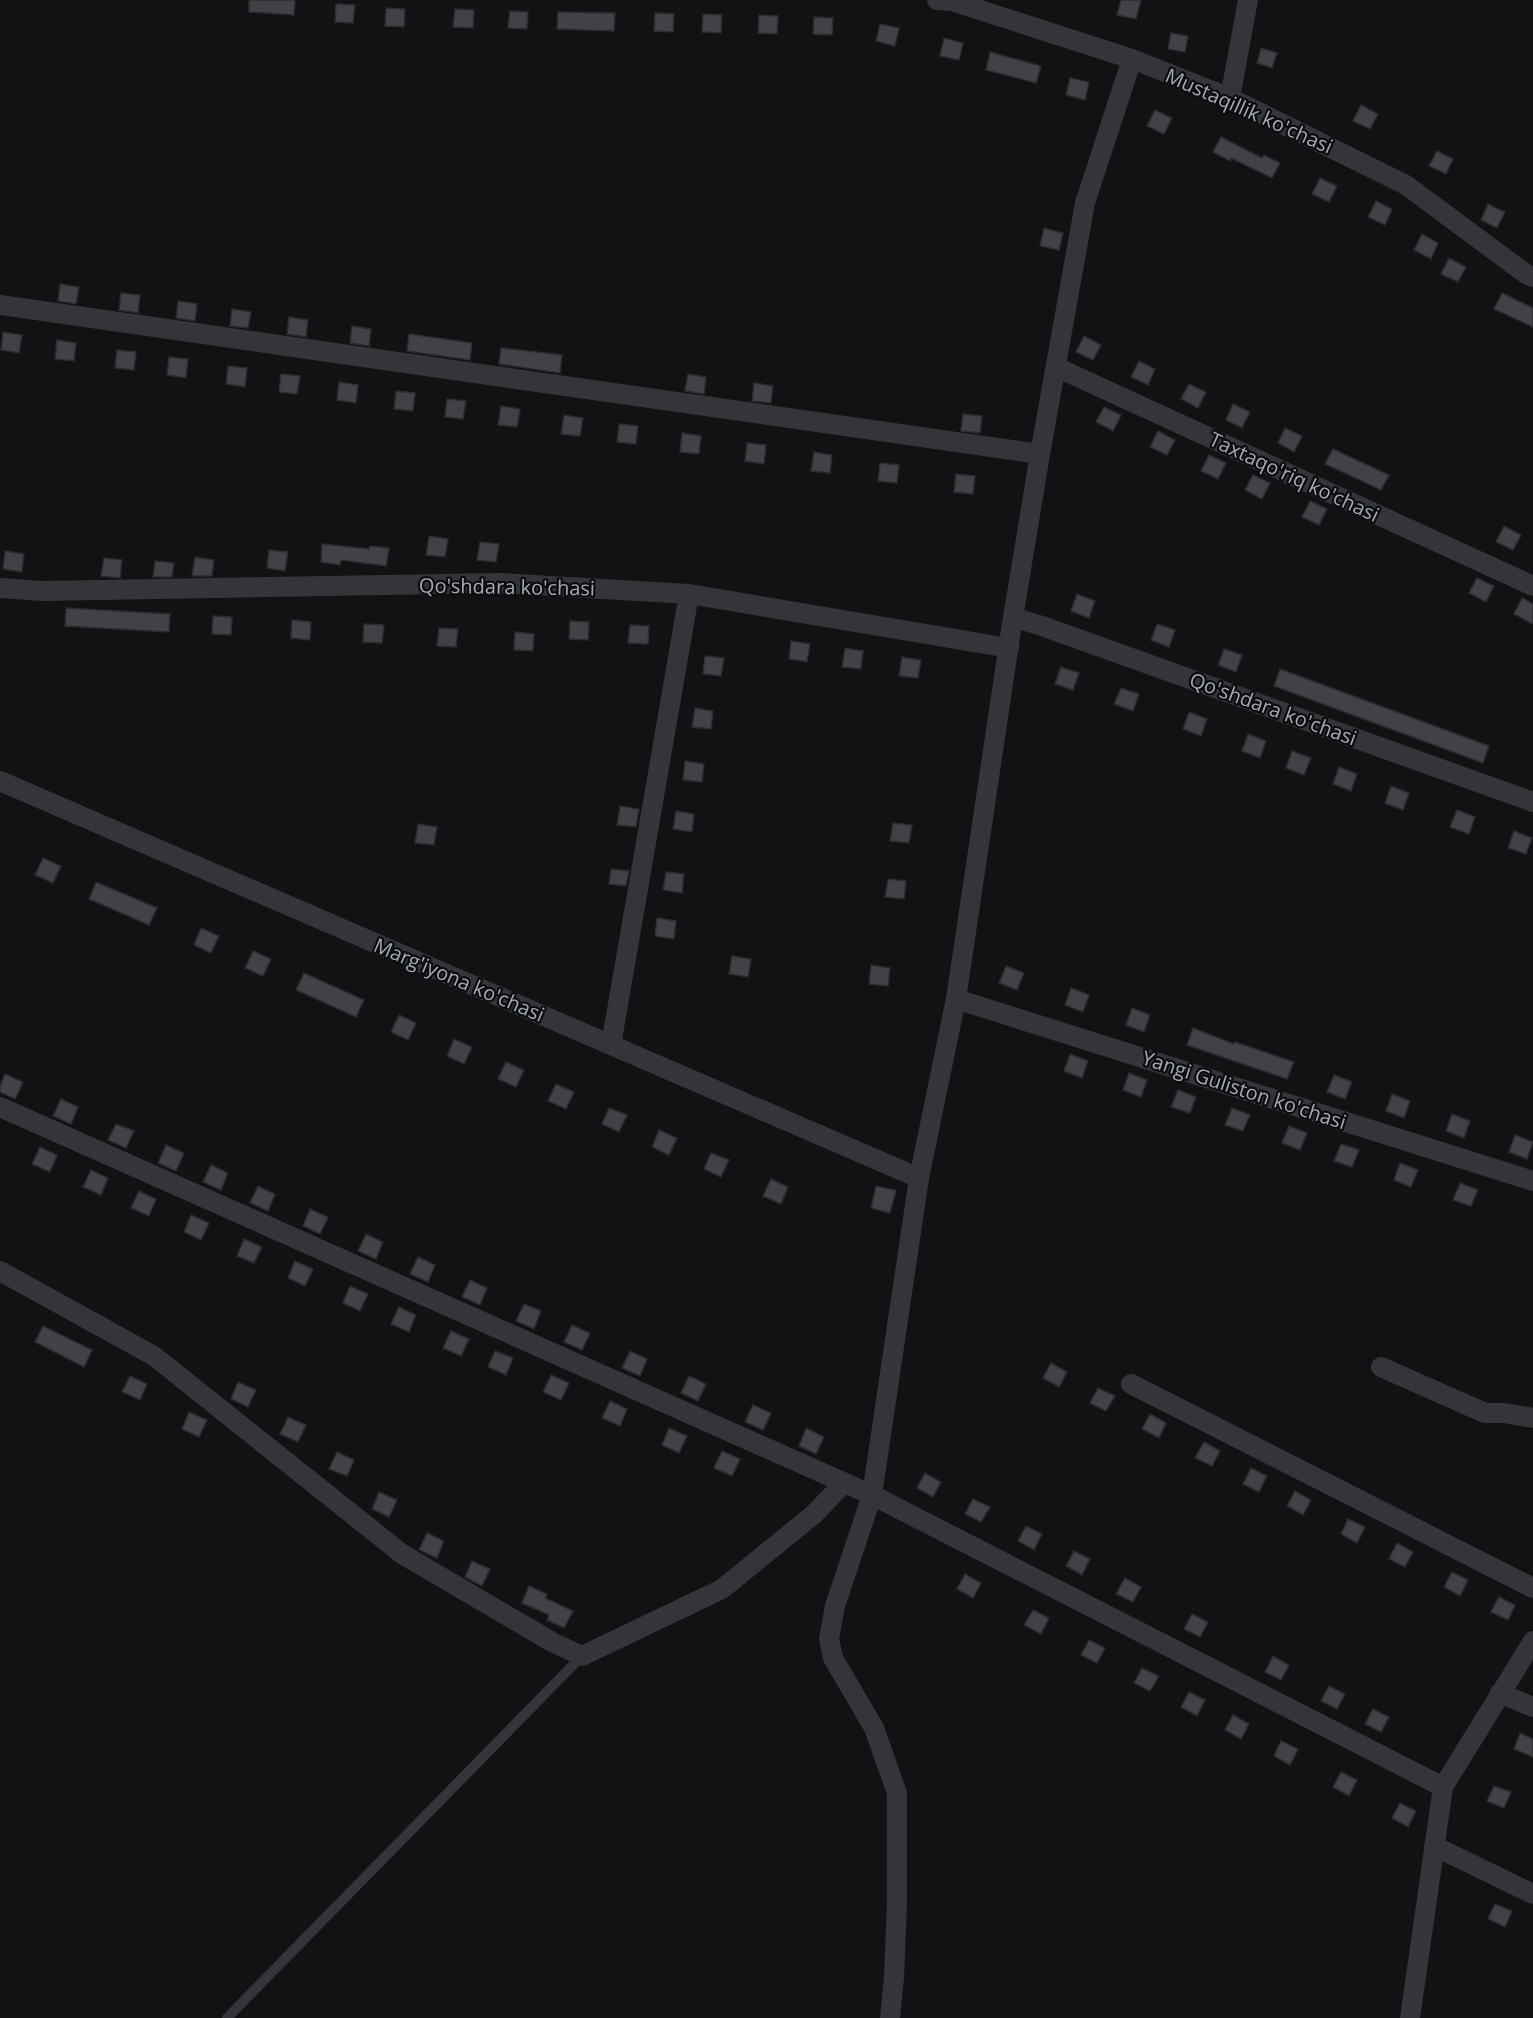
<svg xmlns="http://www.w3.org/2000/svg" width="1533" height="2018" font-family="'Open Sans',sans-serif">
<style>
.building{fill:#414247;stroke:#2c2c2f;stroke-width:1.5}
.lines{fill:none;stroke-linecap:round;stroke-linejoin:round}
.service{stroke:#333538;stroke-width:10}
.minor{stroke:#333538;stroke-width:20}
.labels{text-anchor:middle;stroke-width:4.5;stroke-linejoin:round;paint-order:stroke}
.street-label{font-size:20px;fill:#a4aab3;stroke:#0d0d0f}
</style>
<rect width="100%" height="100%" fill="#121214"/>
<g class="building">
<polygon points="249,0 295,0 294,15 249,12"/>
<polygon points="1121,0 1141,0 1136,19 1117,15"/>
<polygon points="336,4 355,5 353,23 335,22"/>
<polygon points="386,8 405,9 404,27 385,26"/>
<polygon points="455,9 474,10 473,28 453,27"/>
<polygon points="510,11 528,12 527,29 508,28"/>
<polygon points="558,12 615,13 614,31 557,29"/>
<polygon points="655,13 674,14 673,32 654,31"/>
<polygon points="703,14 722,15 721,33 702,32"/>
<polygon points="759,15 778,16 777,34 758,33"/>
<polygon points="814,17 833,18 832,35 813,34"/>
<polygon points="880,24 899,28 895,46 876,41"/>
<polygon points="1171,33 1188,36 1185,52 1168,49"/>
<polygon points="944,38 963,43 959,60 940,56"/>
<polygon points="1261,48 1277,53 1272,68 1257,63"/>
<polygon points="990,52 1041,66 1036,83 986,70"/>
<polygon points="1070,78 1089,82 1085,100 1066,95"/>
<polygon points="1361,105 1378,114 1370,129 1353,121"/>
<polygon points="1155,110 1172,118 1164,134 1147,126"/>
<polygon points="1221,137 1262,158 1264,155 1280,163 1272,178 1231,158 1230,161 1213,152"/>
<polygon points="1437,151 1453,159 1446,174 1429,166"/>
<polygon points="1320,178 1337,186 1329,202 1312,194"/>
<polygon points="1376,201 1392,209 1385,225 1368,217"/>
<polygon points="1488,204 1505,212 1497,228 1481,220"/>
<polygon points="1044,228 1063,233 1059,250 1040,246"/>
<polygon points="1422,234 1438,243 1431,259 1414,250"/>
<polygon points="1449,258 1466,267 1458,282 1441,274"/>
<polygon points="60,284 79,287 76,304 58,301"/>
<polygon points="121,293 140,295 138,313 119,310"/>
<polygon points="1502,293 1533,308 1533,327 1494,309"/>
<polygon points="178,301 197,304 195,321 176,318"/>
<polygon points="232,309 251,312 248,328 230,326"/>
<polygon points="289,317 308,320 306,337 287,334"/>
<polygon points="352,326 371,329 369,346 350,343"/>
<polygon points="3,332 22,335 19,353 1,350"/>
<polygon points="409,334 472,343 470,360 407,351"/>
<polygon points="1084,336 1101,345 1093,360 1076,352"/>
<polygon points="57,340 76,343 74,361 55,359"/>
<polygon points="501,348 562,355 560,373 499,364"/>
<polygon points="117,350 136,352 134,370 115,368"/>
<polygon points="169,357 188,359 186,378 167,375"/>
<polygon points="1139,361 1155,369 1148,385 1131,377"/>
<polygon points="228,366 247,368 245,387 226,384"/>
<polygon points="281,374 300,376 297,394 279,392"/>
<polygon points="688,374 706,377 704,394 685,391"/>
<polygon points="339,382 358,385 356,403 337,400"/>
<polygon points="754,383 773,386 771,403 752,401"/>
<polygon points="1189,384 1206,392 1198,408 1181,399"/>
<polygon points="396,391 415,393 413,411 394,409"/>
<polygon points="447,399 466,401 463,419 445,417"/>
<polygon points="1233,404 1250,412 1242,428 1226,420"/>
<polygon points="501,406 520,409 517,427 498,425"/>
<polygon points="1104,407 1121,415 1113,431 1096,422"/>
<polygon points="963,414 982,416 980,433 961,431"/>
<polygon points="564,415 583,418 580,436 561,434"/>
<polygon points="619,424 638,426 636,444 617,442"/>
<polygon points="1285,428 1302,436 1294,452 1278,443"/>
<polygon points="1158,431 1175,440 1167,455 1150,447"/>
<polygon points="682,433 701,436 699,454 680,452"/>
<polygon points="747,443 766,445 764,464 745,461"/>
<polygon points="1333,449 1389,475 1381,490 1325,464"/>
<polygon points="814,452 832,455 830,473 811,471"/>
<polygon points="1209,455 1226,463 1218,479 1201,471"/>
<polygon points="880,463 899,465 897,483 878,481"/>
<polygon points="956,474 975,476 973,494 954,492"/>
<polygon points="1253,475 1270,483 1262,499 1245,490"/>
<polygon points="1310,501 1327,509 1319,525 1302,517"/>
<polygon points="1504,526 1521,535 1513,550 1496,542"/>
<polygon points="429,536 448,539 445,557 426,555"/>
<polygon points="480,542 499,544 496,562 477,560"/>
<polygon points="322,544 369,549 370,546 389,548 386,566 341,560 340,565 321,562"/>
<polygon points="269,550 288,552 285,571 267,568"/>
<polygon points="5,551 24,554 22,572 3,569"/>
<polygon points="195,557 214,560 212,576 192,576"/>
<polygon points="104,558 122,560 120,578 101,576"/>
<polygon points="155,561 174,563 172,577 153,577"/>
<polygon points="1477,578 1494,586 1486,602 1469,593"/>
<polygon points="1077,594 1095,601 1089,618 1071,611"/>
<polygon points="1522,598 1533,604 1533,624 1514,614"/>
<polygon points="66,608 170,614 169,632 65,626"/>
<polygon points="213,616 232,617 231,635 212,634"/>
<polygon points="292,620 311,622 310,640 291,638"/>
<polygon points="570,621 589,622 588,640 569,639"/>
<polygon points="364,624 384,625 382,643 363,642"/>
<polygon points="1157,624 1175,630 1169,647 1151,640"/>
<polygon points="630,625 649,626 648,644 628,643"/>
<polygon points="439,628 458,629 456,647 437,646"/>
<polygon points="515,632 534,634 533,651 514,650"/>
<polygon points="791,641 810,644 807,662 789,659"/>
<polygon points="845,648 863,651 861,669 842,667"/>
<polygon points="1224,649 1242,655 1236,672 1218,665"/>
<polygon points="705,656 724,658 721,676 703,674"/>
<polygon points="902,657 921,660 918,678 899,676"/>
<polygon points="1061,667 1079,673 1073,690 1055,684"/>
<polygon points="1280,669 1489,746 1483,763 1274,686"/>
<polygon points="1121,688 1139,694 1133,711 1114,704"/>
<polygon points="695,708 713,711 711,729 692,727"/>
<polygon points="1189,712 1207,719 1201,736 1183,729"/>
<polygon points="1248,734 1266,741 1260,758 1242,751"/>
<polygon points="1292,751 1311,758 1304,775 1286,768"/>
<polygon points="685,761 704,764 702,782 683,780"/>
<polygon points="1339,767 1357,774 1351,791 1333,784"/>
<polygon points="1391,786 1409,793 1403,810 1385,803"/>
<polygon points="620,806 639,809 636,827 617,825"/>
<polygon points="1457,810 1475,817 1469,834 1450,827"/>
<polygon points="676,811 694,814 692,832 673,829"/>
<polygon points="893,823 912,825 909,843 890,841"/>
<polygon points="418,824 437,827 434,845 415,843"/>
<polygon points="1514,831 1532,838 1526,854 1508,848"/>
<polygon points="43,858 61,866 53,883 35,875"/>
<polygon points="611,869 629,871 626,886 609,884"/>
<polygon points="666,872 684,874 682,893 663,890"/>
<polygon points="888,879 906,881 904,899 885,897"/>
<polygon points="96,882 157,908 149,925 89,899"/>
<polygon points="657,918 676,921 674,939 655,936"/>
<polygon points="201,928 219,936 211,953 194,945"/>
<polygon points="253,951 271,959 263,976 245,968"/>
<polygon points="732,956 751,959 748,977 729,974"/>
<polygon points="871,965 890,968 888,986 869,984"/>
<polygon points="1006,966 1024,973 1017,990 999,983"/>
<polygon points="304,973 364,1000 356,1017 296,990"/>
<polygon points="1071,988 1089,995 1083,1012 1065,1005"/>
<polygon points="1132,1008 1150,1015 1144,1032 1126,1025"/>
<polygon points="399,1015 416,1023 408,1040 391,1032"/>
<polygon points="1193,1028 1234,1044 1235,1042 1294,1062 1287,1079 1187,1045"/>
<polygon points="454,1039 472,1047 464,1064 447,1056"/>
<polygon points="1070,1054 1088,1061 1082,1078 1064,1071"/>
<polygon points="506,1062 524,1070 516,1087 498,1079"/>
<polygon points="1129,1073 1147,1080 1141,1097 1123,1090"/>
<polygon points="5,1074 23,1082 15,1099 0,1092 0,1086"/>
<polygon points="1334,1075 1352,1082 1345,1099 1327,1092"/>
<polygon points="556,1084 574,1092 566,1109 548,1101"/>
<polygon points="1178,1090 1196,1097 1190,1113 1171,1107"/>
<polygon points="1392,1094 1410,1101 1404,1118 1386,1111"/>
<polygon points="61,1099 78,1107 71,1124 53,1116"/>
<polygon points="609,1108 627,1115 619,1132 602,1124"/>
<polygon points="1232,1108 1250,1115 1243,1131 1225,1125"/>
<polygon points="1452,1114 1470,1121 1464,1138 1446,1131"/>
<polygon points="116,1124 134,1131 126,1148 108,1140"/>
<polygon points="1289,1126 1307,1133 1300,1150 1282,1143"/>
<polygon points="659,1130 677,1138 669,1155 652,1147"/>
<polygon points="1515,1135 1533,1142 1527,1159 1509,1152"/>
<polygon points="1341,1144 1359,1150 1352,1167 1334,1161"/>
<polygon points="166,1145 184,1153 176,1171 158,1163"/>
<polygon points="40,1147 57,1155 50,1172 32,1164"/>
<polygon points="711,1153 729,1160 721,1177 704,1169"/>
<polygon points="1400,1163 1418,1170 1411,1187 1394,1180"/>
<polygon points="211,1165 228,1173 221,1190 203,1182"/>
<polygon points="91,1170 108,1178 101,1195 83,1187"/>
<polygon points="771,1179 788,1187 781,1204 763,1196"/>
<polygon points="1460,1183 1478,1190 1471,1206 1453,1200"/>
<polygon points="258,1186 275,1194 268,1211 250,1203"/>
<polygon points="876,1186 896,1190 890,1213 871,1208"/>
<polygon points="139,1191 156,1199 149,1216 131,1208"/>
<polygon points="310,1209 328,1217 320,1234 303,1226"/>
<polygon points="191,1215 209,1223 201,1240 184,1232"/>
<polygon points="366,1234 383,1242 376,1259 358,1251"/>
<polygon points="244,1239 262,1247 254,1263 237,1256"/>
<polygon points="418,1257 435,1265 428,1282 410,1274"/>
<polygon points="295,1261 313,1269 305,1286 288,1278"/>
<polygon points="470,1280 487,1288 480,1305 462,1297"/>
<polygon points="350,1286 368,1294 360,1311 343,1303"/>
<polygon points="524,1304 541,1311 534,1329 516,1321"/>
<polygon points="399,1307 416,1315 409,1332 391,1324"/>
<polygon points="572,1325 590,1333 582,1350 564,1342"/>
<polygon points="43,1326 92,1350 84,1367 35,1342"/>
<polygon points="451,1331 469,1339 461,1356 443,1348"/>
<polygon points="495,1351 513,1358 506,1375 488,1367"/>
<polygon points="630,1351 647,1359 640,1376 622,1368"/>
<polygon points="1051,1363 1067,1372 1059,1387 1043,1378"/>
<polygon points="551,1375 569,1383 561,1400 543,1392"/>
<polygon points="130,1376 147,1384 140,1400 122,1392"/>
<polygon points="689,1376 706,1384 698,1401 681,1393"/>
<polygon points="238,1382 256,1390 248,1407 231,1399"/>
<polygon points="1098,1388 1115,1396 1106,1411 1090,1403"/>
<polygon points="610,1401 627,1409 620,1426 602,1418"/>
<polygon points="753,1405 771,1413 763,1430 745,1422"/>
<polygon points="189,1412 207,1420 199,1437 182,1429"/>
<polygon points="1150,1414 1166,1423 1159,1438 1142,1429"/>
<polygon points="288,1417 306,1425 298,1442 280,1434"/>
<polygon points="669,1428 687,1436 679,1453 662,1445"/>
<polygon points="806,1428 824,1437 816,1454 799,1446"/>
<polygon points="1204,1442 1220,1451 1212,1466 1195,1458"/>
<polygon points="722,1451 740,1459 732,1476 714,1468"/>
<polygon points="337,1452 354,1460 347,1476 329,1469"/>
<polygon points="1251,1468 1267,1476 1259,1492 1243,1484"/>
<polygon points="925,1473 941,1482 933,1497 917,1488"/>
<polygon points="1295,1491 1311,1500 1303,1515 1287,1506"/>
<polygon points="379,1492 397,1500 389,1517 372,1509"/>
<polygon points="973,1499 990,1507 981,1522 965,1514"/>
<polygon points="1348,1519 1365,1527 1357,1543 1341,1534"/>
<polygon points="1026,1526 1042,1534 1034,1550 1018,1541"/>
<polygon points="427,1533 444,1541 437,1558 419,1550"/>
<polygon points="1397,1543 1413,1552 1405,1567 1389,1559"/>
<polygon points="1074,1551 1090,1559 1082,1575 1066,1566"/>
<polygon points="472,1561 490,1569 482,1586 465,1577"/>
<polygon points="1452,1572 1468,1580 1460,1596 1444,1587"/>
<polygon points="965,1574 981,1583 973,1598 957,1589"/>
<polygon points="1125,1578 1141,1587 1133,1602 1116,1594"/>
<polygon points="529,1586 547,1594 545,1598 573,1611 564,1628 547,1620 549,1615 522,1603"/>
<polygon points="1499,1597 1515,1605 1508,1620 1491,1612"/>
<polygon points="1033,1610 1049,1618 1041,1634 1024,1625"/>
<polygon points="1192,1614 1208,1622 1200,1637 1184,1629"/>
<polygon points="1089,1640 1105,1648 1097,1663 1081,1655"/>
<polygon points="1273,1656 1289,1665 1281,1680 1265,1672"/>
<polygon points="1142,1668 1159,1676 1150,1691 1134,1683"/>
<polygon points="1329,1686 1345,1694 1337,1709 1321,1701"/>
<polygon points="1189,1692 1205,1700 1197,1716 1181,1707"/>
<polygon points="1373,1709 1389,1717 1381,1732 1365,1724"/>
<polygon points="1233,1715 1249,1724 1241,1739 1225,1730"/>
<polygon points="1520,1733 1533,1739 1533,1757 1514,1749"/>
<polygon points="1281,1741 1298,1749 1290,1765 1274,1756"/>
<polygon points="1341,1772 1357,1780 1349,1796 1333,1787"/>
<polygon points="1494,1786 1511,1792 1504,1808 1487,1801"/>
<polygon points="1400,1803 1416,1811 1408,1827 1392,1818"/>
<polygon points="1495,1904 1512,1911 1505,1927 1488,1919"/>
</g>
<g class="lines">
<polyline class="service" points="227,2018 582,1656"/>
<g class="minor">
<polyline points="937,0 952,1 1132,59 1230,98 1406,185 1526,274 1533,277"/>
<polyline points="1230,98 1248,0"/>
<polyline points="0,305 1040,454"/>
<polyline points="1056,367 1533,586"/>
<polyline points="0,588 42,591 500,583 689,594 1009,648"/>
<polyline points="1013,617 1042,626 1533,802"/>
<polyline points="0,781 919,1178"/>
<polyline points="956,999 1533,1181"/>
<polyline points="611,1045 689,594"/>
<polyline points="0,1107 872,1495 1443,1787"/>
<polyline points="0,1271 154,1356 402,1554 552,1642 582,1656 722,1589 813,1515 844,1483"/>
<polyline points="1381,1367 1485,1413 1504,1413 1533,1418"/>
<polyline points="1131,1384 1533,1588"/>
<polyline points="1500,1693 1533,1707"/>
<polyline points="1434,1846 1533,1894"/>
<polyline points="890,2018 894,1977 897,1903 897,1793 874,1728 833,1658 829,1639 835,1606 872,1495 919,1178 956,999 1011,630 1040,454 1085,203 1132,59"/>
<polyline points="1410,2018 1443,1787 1533,1641"/>
</g>
</g>
<g class="labels">
<g class="street-label">
<text transform="translate(1249 111) rotate(24)" y="7">Mustaqillik ko'chasi</text>
<text transform="translate(1294 477) rotate(25)" y="7">Taxtaqo'riq ko'chasi</text>
<text transform="translate(507 587) rotate(1)" y="7">Qo'shdara ko'chasi</text>
<text transform="translate(1273 709) rotate(20)" y="7">Qo'shdara ko'chasi</text>
<text transform="translate(459 980) rotate(23)" y="7">Marg'iyona ko'chasi</text>
<text transform="translate(1244 1090) rotate(18)" y="7">Yangi Guliston ko'chasi</text>
</g>
</g>
</svg>
